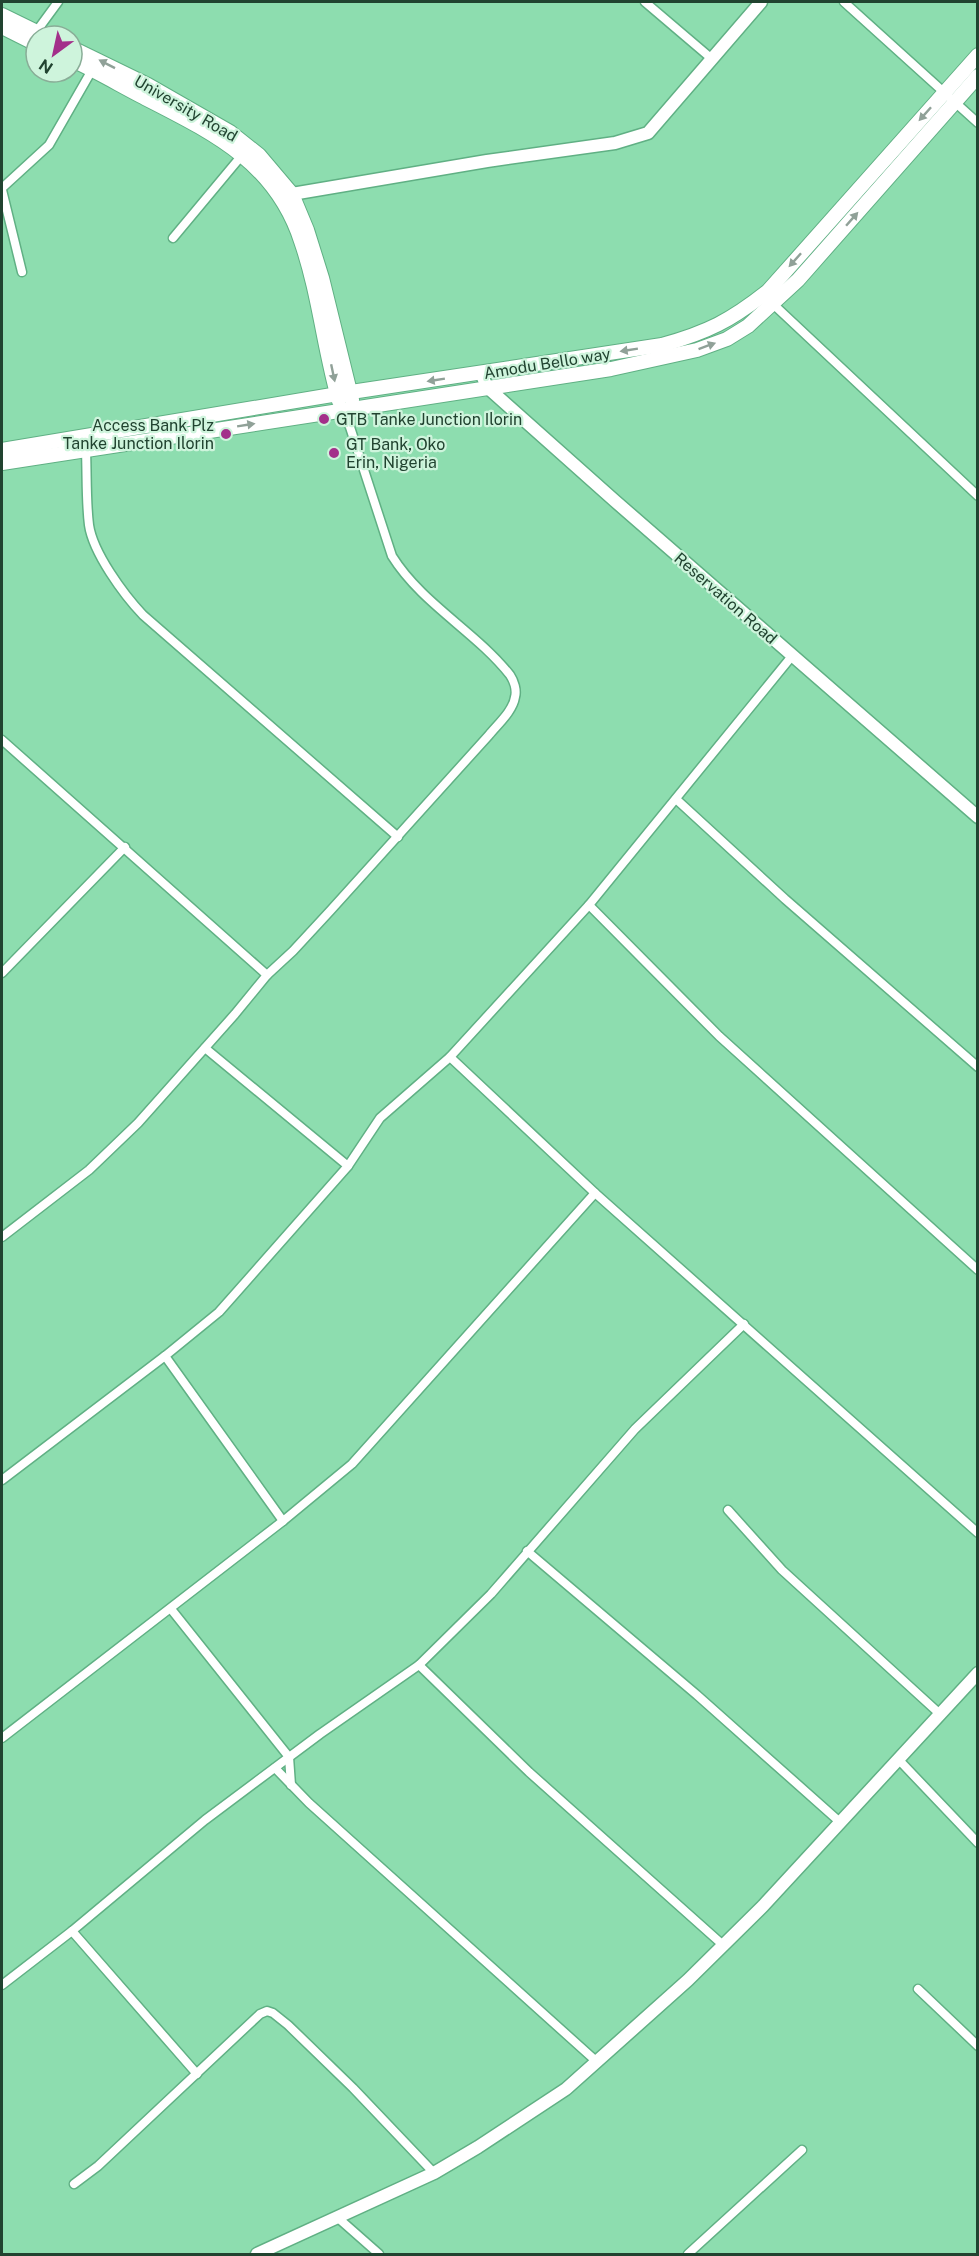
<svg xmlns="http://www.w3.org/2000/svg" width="979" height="2256" font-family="'Public Sans',sans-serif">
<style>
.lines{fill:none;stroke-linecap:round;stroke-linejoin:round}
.street-casing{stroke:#60b084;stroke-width:11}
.secondary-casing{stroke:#60b084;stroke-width:15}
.primary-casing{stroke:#60b084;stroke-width:16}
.street{stroke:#fff;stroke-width:8}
.secondary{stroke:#fff;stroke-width:12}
.primary{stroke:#fff;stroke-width:14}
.oneway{fill:#90a198}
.poi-dot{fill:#a3308a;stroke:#cef4dc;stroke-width:2}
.labels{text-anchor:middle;stroke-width:4.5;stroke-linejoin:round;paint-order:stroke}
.street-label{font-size:16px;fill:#214330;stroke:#cef4dc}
.poi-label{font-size:16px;fill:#214330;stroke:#cef4dc;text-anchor:start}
</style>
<rect width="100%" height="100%" fill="#8dddaf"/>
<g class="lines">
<defs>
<g id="street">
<polyline points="645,2 712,59"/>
<polyline points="844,2 978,123"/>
<polyline points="36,32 58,2"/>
<polyline points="2,188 49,145 92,70"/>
<polyline points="2,190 22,272"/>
<polyline points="173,238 243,154"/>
<polyline points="773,304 978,496"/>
<path d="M86,451C87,475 86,501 89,525C93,553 124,595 143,615L398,837"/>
<polyline points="2,740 267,975"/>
<polyline points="676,799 785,899 978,1067"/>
<polyline points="589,905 719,1036 978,1270"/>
<polyline points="2,973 125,847"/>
<polyline points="205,1048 348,1166"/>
<polyline points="450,1057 595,1193 978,1533"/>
<path d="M2,1237L89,1170L138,1123L235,1014L267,975L293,951L330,911L489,735C498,724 513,711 515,697C517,690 514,681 510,675C475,631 422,604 392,556L348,421L342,410"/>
<polyline points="165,1356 283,1521"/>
<polyline points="2,1480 165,1356 219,1312 348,1166 380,1118 450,1057 589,905 792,656"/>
<polyline points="728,1510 782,1570 941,1715"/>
<polyline points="527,1551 697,1695 841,1823"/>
<polyline points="171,1609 289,1757 291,1785"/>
<polyline points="419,1665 529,1772 723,1945"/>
<polyline points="2,1738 283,1521 352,1464 595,1193"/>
<polyline points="899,1760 978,1843"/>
<polyline points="275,1768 309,1803 596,2061"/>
<polyline points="72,1931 197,2074"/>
<polyline points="2,1985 72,1931 205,1820 320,1734 419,1665 491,1594 635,1429 744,1324"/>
<polyline points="918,1989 978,2046"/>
<polyline points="74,2184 98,2166 260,2014 267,2011 273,2013 288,2025 353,2088 434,2173"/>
<polyline points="337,2217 379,2254"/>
<polyline points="688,2254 802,2150"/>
</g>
<g id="secondary">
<polyline points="292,194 487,161 615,143 648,133 761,2"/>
<polyline points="481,373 487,387 615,501 978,817"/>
<polyline points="257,2254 434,2173 478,2147 566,2089 688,1980 763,1906 978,1673"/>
</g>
<g id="primary">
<polyline points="2,15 45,36"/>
<polyline points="2,27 36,44"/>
<polyline points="72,48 148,85 230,132 259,155 292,194 307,230 322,278 352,400"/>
<path d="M72,60C96,71 118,84 141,96C211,132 275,161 301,241C319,293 324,349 339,401"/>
<path d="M2,450L338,394L662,345C708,332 730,321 768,291L978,55"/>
<polyline points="2,463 611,369 697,350 727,339 748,326 798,280 978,76"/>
</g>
</defs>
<use href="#street" class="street-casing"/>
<use href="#secondary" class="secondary-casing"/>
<use href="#primary" class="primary-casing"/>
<use href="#street" class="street"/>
<use href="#secondary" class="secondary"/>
<use href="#primary" class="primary"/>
</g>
<defs><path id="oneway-solid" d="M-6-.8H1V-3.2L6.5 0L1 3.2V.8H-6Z" transform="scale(1.5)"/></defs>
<g class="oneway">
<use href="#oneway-solid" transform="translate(107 64) rotate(-153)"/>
<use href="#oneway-solid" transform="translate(925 114) rotate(132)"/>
<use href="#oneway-solid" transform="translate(852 219) rotate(-49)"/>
<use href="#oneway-solid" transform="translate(795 260) rotate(132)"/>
<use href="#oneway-solid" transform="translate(707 346) rotate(-20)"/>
<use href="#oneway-solid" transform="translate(629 350) rotate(171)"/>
<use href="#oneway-solid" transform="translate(333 373) rotate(78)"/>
<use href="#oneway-solid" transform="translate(436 380) rotate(171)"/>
<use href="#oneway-solid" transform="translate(246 425) rotate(-9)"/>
</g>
<g class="poi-dot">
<circle cx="324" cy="419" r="6"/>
<circle cx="226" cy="434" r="6"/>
<circle cx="334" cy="453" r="6"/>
</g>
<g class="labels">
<g class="street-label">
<text transform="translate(186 108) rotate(30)" y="6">University Road</text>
<text transform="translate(547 363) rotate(-9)" y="6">Amodu Bello way</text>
<text transform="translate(726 598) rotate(41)" y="6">Reservation Road</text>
</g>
<g class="poi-label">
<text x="336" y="425">GTB Tanke Junction Ilorin</text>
<text x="214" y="431" text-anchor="end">Access Bank Plz<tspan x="214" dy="18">Tanke Junction Ilorin</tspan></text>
<text x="346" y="450">GT Bank, Oko<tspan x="346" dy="18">Erin, Nigeria</tspan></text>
</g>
</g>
<rect width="979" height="2256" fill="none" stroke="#214330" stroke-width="6"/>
<g transform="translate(54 54) rotate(213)"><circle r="28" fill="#cef4dc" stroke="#89ad97" stroke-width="1.5"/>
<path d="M0-4.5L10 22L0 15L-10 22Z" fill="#a3308a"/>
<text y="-9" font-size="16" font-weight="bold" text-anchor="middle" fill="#214330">N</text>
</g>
</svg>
